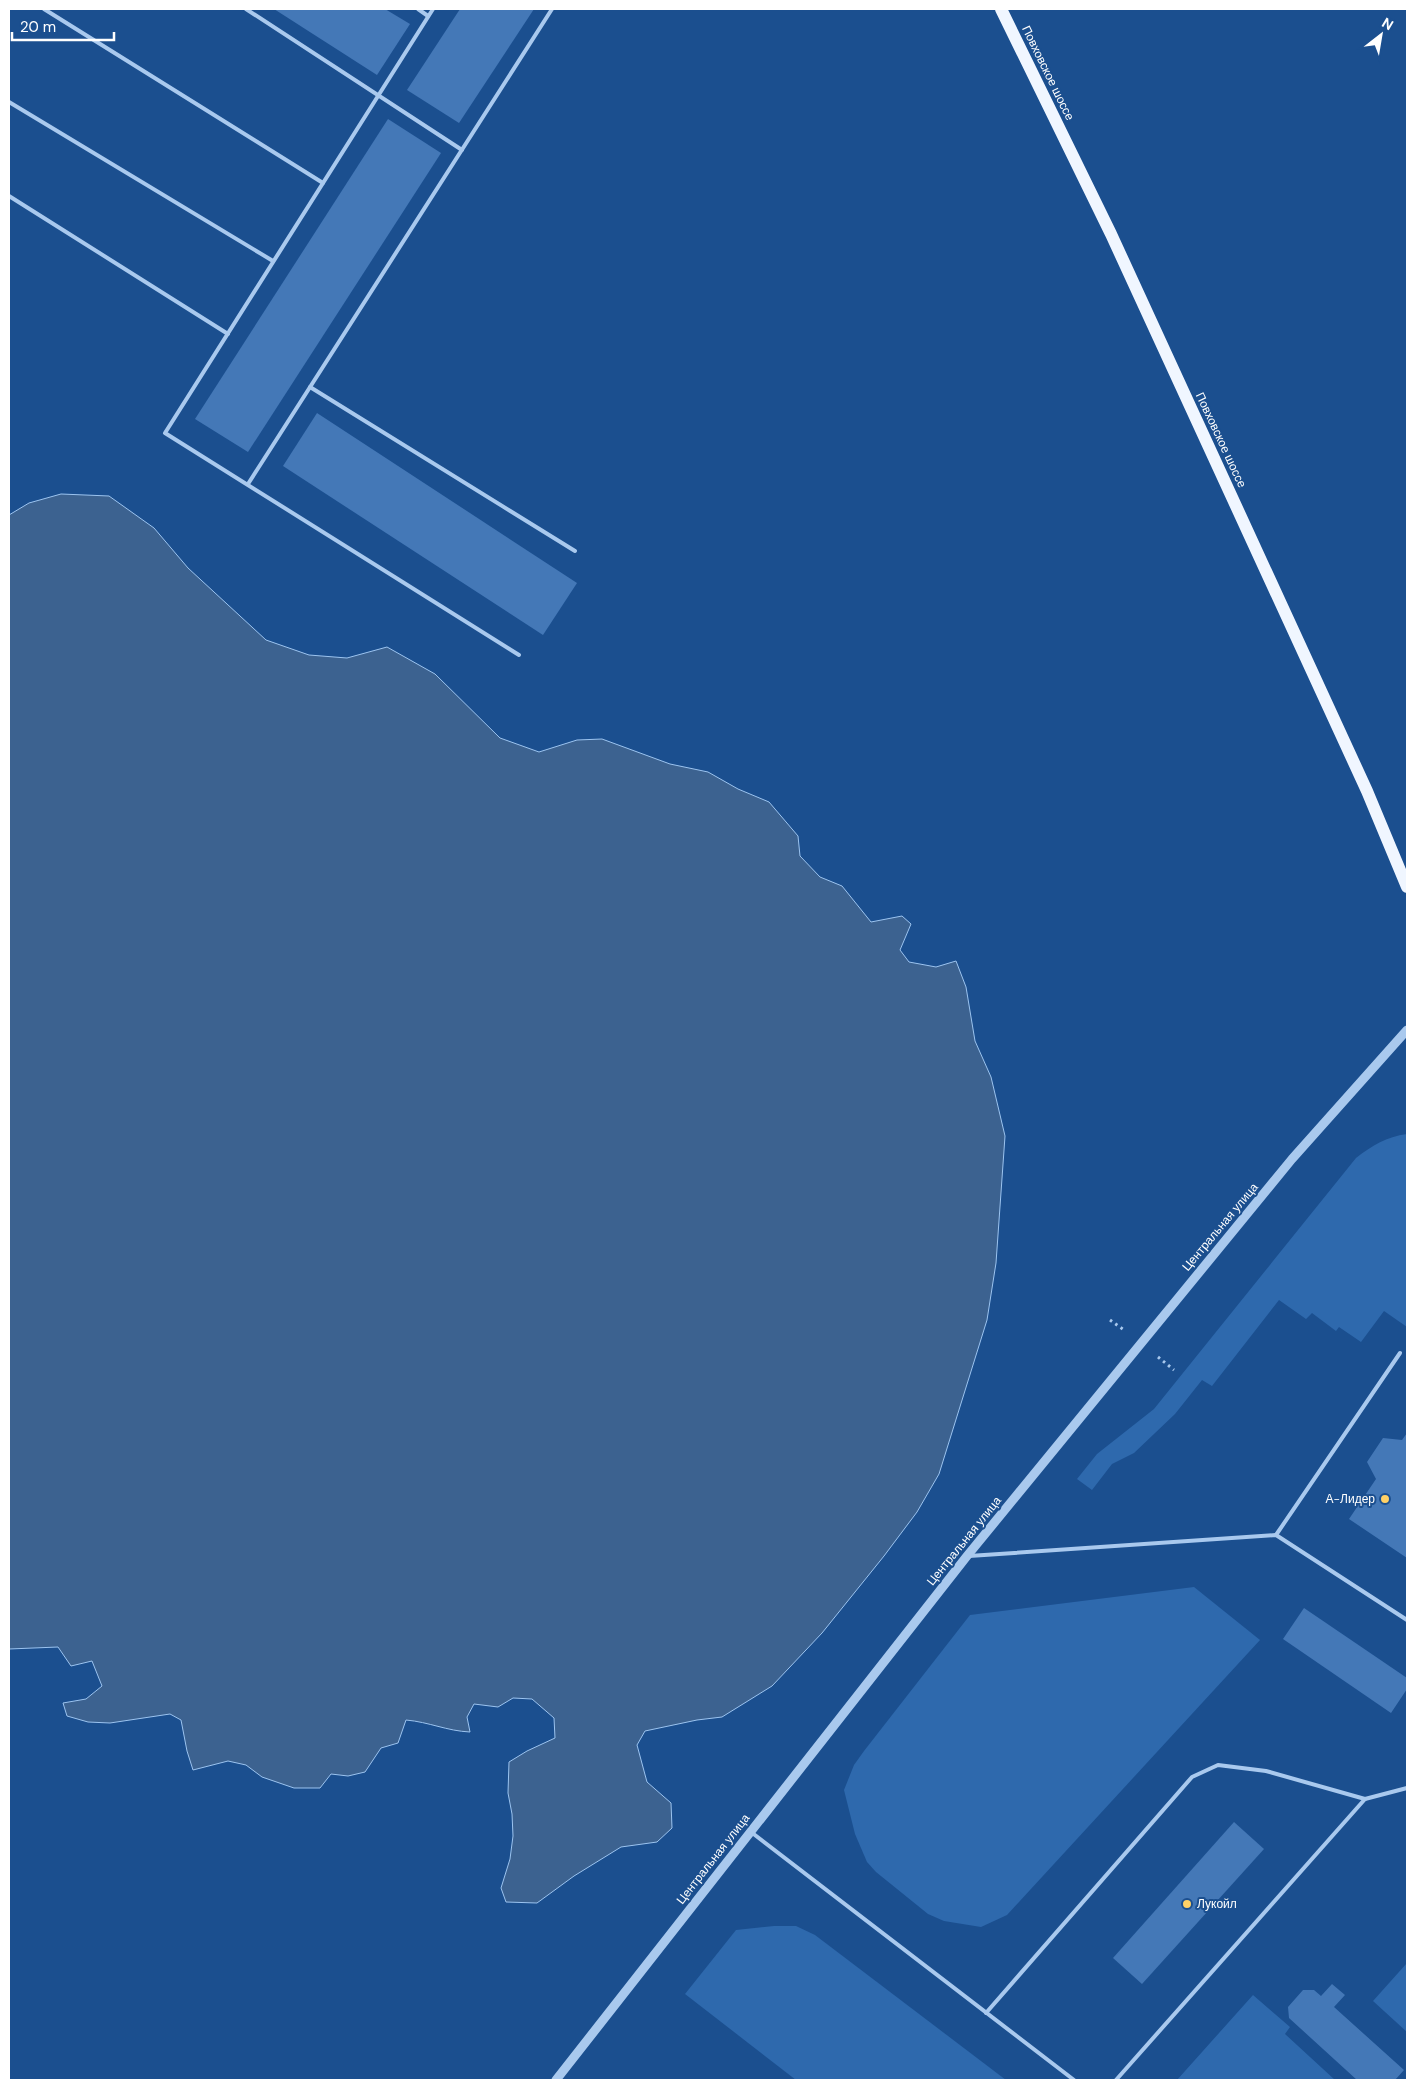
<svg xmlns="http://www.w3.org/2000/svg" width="1416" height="2089" font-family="'DM Sans',sans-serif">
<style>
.green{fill:#2e69ad}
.water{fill:#3c6290;stroke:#9cc4f0}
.building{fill:#4478b7}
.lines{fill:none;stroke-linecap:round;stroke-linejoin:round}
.path{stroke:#a9c9ee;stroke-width:3;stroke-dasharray:2.5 4;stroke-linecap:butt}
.service{stroke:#a9c9ee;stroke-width:4}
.tertiary{stroke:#a9c9ee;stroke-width:9}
.primary{stroke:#f0f6ff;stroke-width:12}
.poi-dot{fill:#ffd166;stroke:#1b4f8f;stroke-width:2}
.labels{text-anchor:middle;stroke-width:4;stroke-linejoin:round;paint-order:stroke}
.street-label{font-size:12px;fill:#fff;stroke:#1b4f8f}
.poi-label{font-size:12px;fill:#fff;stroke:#1b4f8f;text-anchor:end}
</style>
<rect width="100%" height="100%" fill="#1b4f8f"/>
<g class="green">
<path d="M1407,1134V1327L1384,1311L1361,1342L1339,1327L1336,1331L1312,1313L1306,1319L1279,1300L1212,1386L1202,1380L1175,1414L1134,1453L1112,1464L1092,1490L1077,1479L1097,1454L1154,1409L1356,1158C1373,1145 1386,1137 1407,1134Z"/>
<polygon points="1194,1587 1260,1640 1007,1915 981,1927 944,1921 928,1914 876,1872 867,1862 855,1834 844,1790 854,1765 864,1751 970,1615"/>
<polygon points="774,1926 796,1926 815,1935 1006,2080 796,2080 685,1994 736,1930"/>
<polygon points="1407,1963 1407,2032 1373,2001"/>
<polygon points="1253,1995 1290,2027 1285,2034 1335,2080 1177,2080"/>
</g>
<path class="water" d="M61,494L109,496L154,528L188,568L266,640L309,655L347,658L387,647L435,674L500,738L539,752L577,740L602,739L670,764L708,772L738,789L769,802L798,836L800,856L820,877L842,886L871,922L902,916L911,924L900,950L909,962L936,967L956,961L966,987L975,1041L991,1077L1005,1136L996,1263L987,1320L939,1474L917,1512L884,1556L822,1633L772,1686L722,1717L697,1720L645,1731L637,1745L647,1782L671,1803L672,1828L657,1842L621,1847L574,1876L537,1903L506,1902L501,1888L510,1859L513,1836L512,1814L508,1793L509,1762L527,1751L555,1738L554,1718L532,1699L513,1698L498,1707L474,1704L467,1717L470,1732C447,1731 429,1722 406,1720L398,1743L381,1748L365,1772L348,1776L331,1774L320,1788H294L262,1777L246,1765L228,1761L193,1770L187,1751L181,1720L170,1714L110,1723L88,1722L67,1716L63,1703L86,1699L102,1686L92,1661L71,1666L58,1647L9,1649V515L29,503Z"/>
<g class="building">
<polygon points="274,9 385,9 410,24 377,75"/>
<polygon points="460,9 534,9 459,123 407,90"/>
<polygon points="388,119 441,153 248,452 195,419"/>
<polygon points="317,413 577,583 543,635 283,466"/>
<polygon points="1407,1433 1407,1558 1349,1519 1376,1479 1367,1462 1383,1438 1402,1440"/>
<polygon points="1304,1608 1407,1678 1407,1689 1391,1713 1283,1639"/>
<polygon points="1234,1822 1264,1849 1142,1984 1113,1958"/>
<polygon points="1332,1984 1345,1995 1334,2007 1404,2070 1395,2080 1357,2080 1289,2018 1288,2007 1303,1990 1314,1990 1321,1996"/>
</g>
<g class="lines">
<g class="path">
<polyline points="1110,1320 1124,1330"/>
<polyline points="1158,1357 1174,1370"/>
</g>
<g class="service">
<polyline points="44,9 323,183"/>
<polyline points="246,9 462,150"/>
<polyline points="418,9 428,16"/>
<polyline points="433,9 165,433 519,655"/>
<polyline points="9,102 273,261"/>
<polyline points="9,196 228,334"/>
<polyline points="310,387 575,551"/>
<polyline points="248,484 552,9"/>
<polyline points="1276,1535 1400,1353"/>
<polyline points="969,1556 1276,1535 1407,1620"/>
<polyline points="751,1832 1074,2080"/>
<polyline points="986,2013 1192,1777 1218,1765 1266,1771 1365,1799"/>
<polyline points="1116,2080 1365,1799 1407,1788"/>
</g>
<polyline class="tertiary" points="556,2080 967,1556 1292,1159 1407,1030"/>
<polyline class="primary" points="1001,9 1111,234 1367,791 1407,887"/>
</g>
<g class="poi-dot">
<circle cx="1385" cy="1499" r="5"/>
<circle cx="1187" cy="1904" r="5"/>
</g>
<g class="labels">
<g class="street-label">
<text transform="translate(1048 73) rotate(64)" y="4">Повховское шоссе</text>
<text transform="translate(1221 440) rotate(65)" y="4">Повховское шоссе</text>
<text transform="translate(1220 1227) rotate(-50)" y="4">Центральная улица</text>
<text transform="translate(964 1541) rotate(-51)" y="4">Центральная улица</text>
<text transform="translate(713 1859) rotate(-52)" y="4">Центральная улица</text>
</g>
<g class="poi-label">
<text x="1375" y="1503">А-Лидер</text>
<text x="1197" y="1908" text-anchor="start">Лукойл</text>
</g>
</g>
<rect width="1416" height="2089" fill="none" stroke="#ffffff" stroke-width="20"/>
<g transform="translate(1381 35) rotate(31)" stroke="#1b4f8f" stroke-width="4" paint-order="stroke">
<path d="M0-4L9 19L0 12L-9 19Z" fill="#ffffff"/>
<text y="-8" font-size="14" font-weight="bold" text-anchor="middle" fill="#ffffff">N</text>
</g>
<path d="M12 32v8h102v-8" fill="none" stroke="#ffffff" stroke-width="2.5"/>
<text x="20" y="32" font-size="15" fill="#ffffff" stroke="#1b4f8f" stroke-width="4" paint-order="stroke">20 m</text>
</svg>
